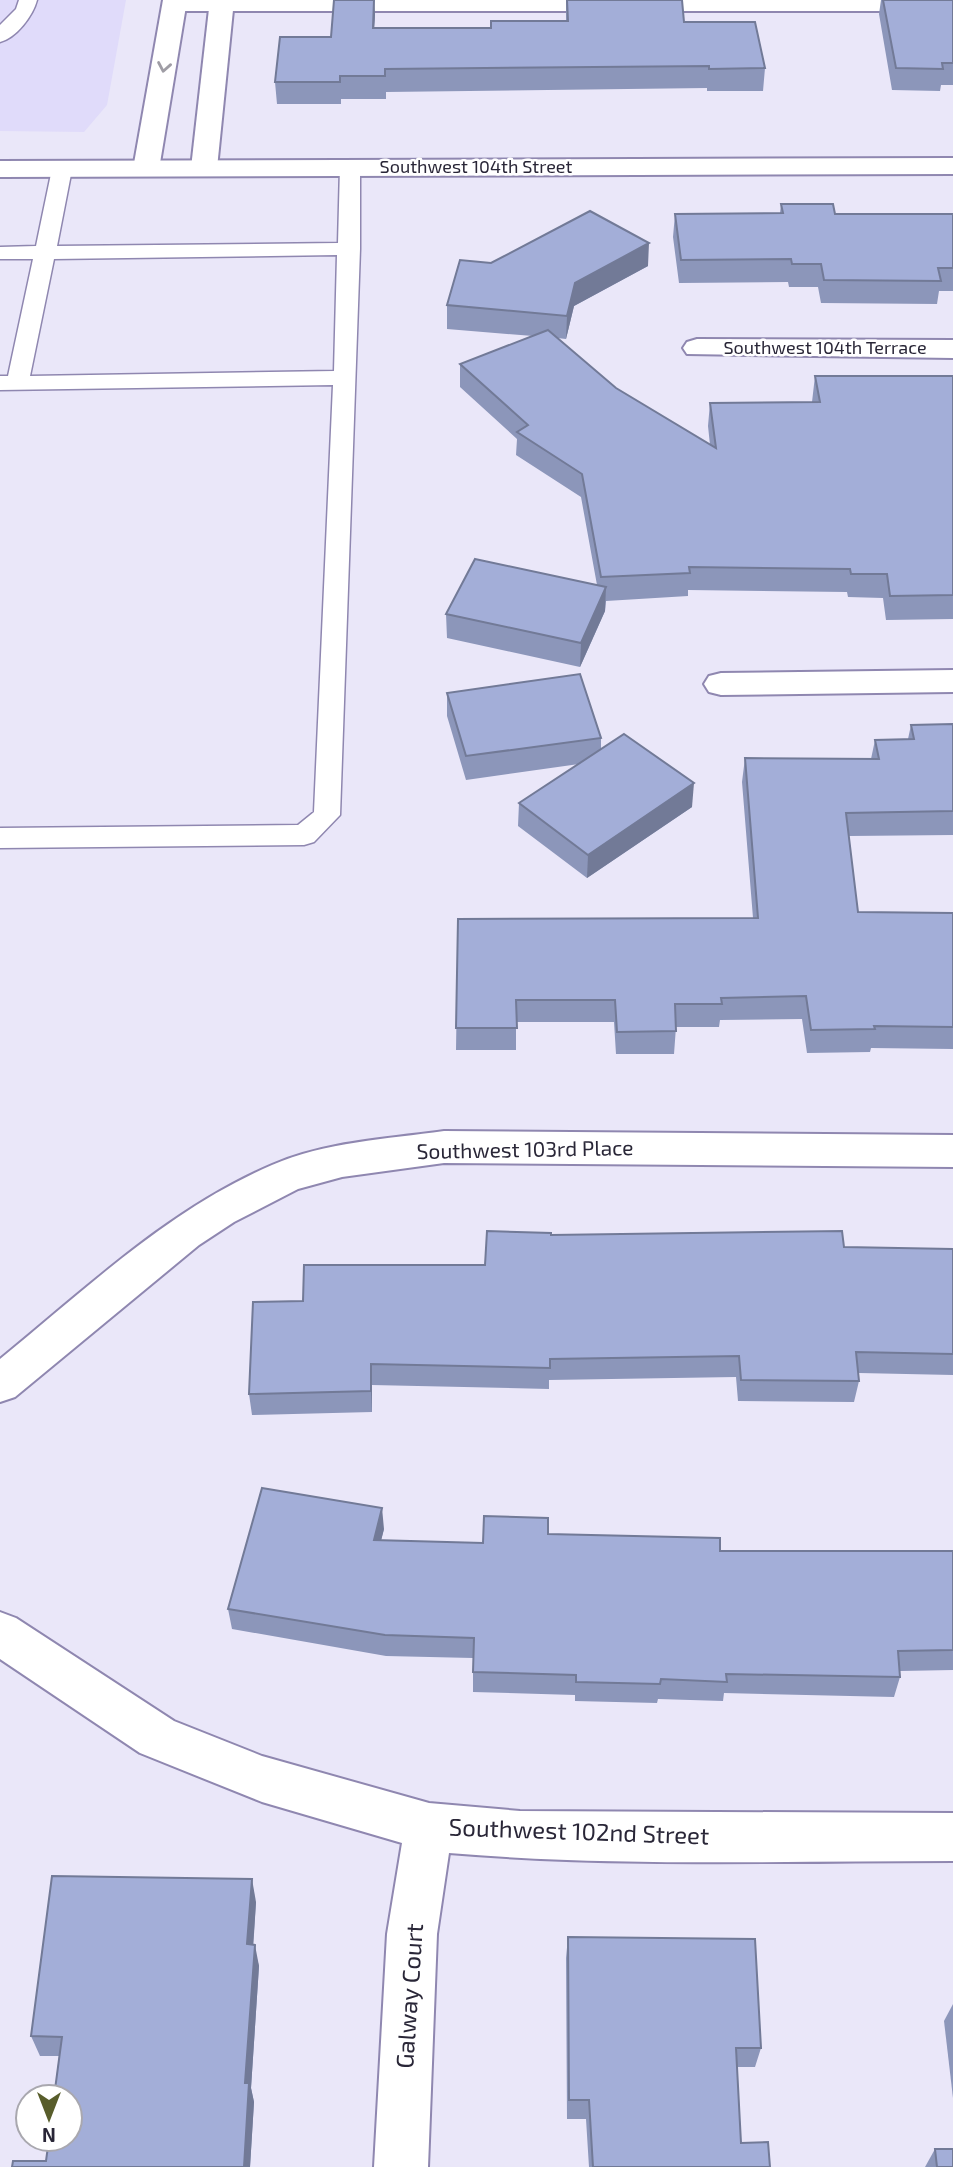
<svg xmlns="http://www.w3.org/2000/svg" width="953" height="2167" font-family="'Exo 2',sans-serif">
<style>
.built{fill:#e0dbfa}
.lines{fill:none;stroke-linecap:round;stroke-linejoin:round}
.service-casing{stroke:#8f87b0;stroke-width:3}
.minor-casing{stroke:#8f87b0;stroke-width:4}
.tertiary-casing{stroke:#8f87b0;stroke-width:4}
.secondary-casing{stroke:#8f87b0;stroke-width:4}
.service{fill:#fff;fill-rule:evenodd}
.minor{fill:#fff;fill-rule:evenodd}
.tertiary{fill:#fff;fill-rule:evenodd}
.secondary{fill:#fff;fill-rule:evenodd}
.wall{fill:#8c96ba}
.shaded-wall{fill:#727a97}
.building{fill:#a3aed8;stroke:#727a97;stroke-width:2}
.oneway{stroke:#9f9da5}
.labels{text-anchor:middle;stroke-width:5;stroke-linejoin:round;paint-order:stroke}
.far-street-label{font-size:18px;fill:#292637;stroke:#fff}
.street-label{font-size:21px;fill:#292637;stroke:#fff}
.near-street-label{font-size:24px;fill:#292637;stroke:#fff}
</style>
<rect width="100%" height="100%" fill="#eae7f9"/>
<polygon class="built" points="0,0 126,0 107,105 84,132 0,131"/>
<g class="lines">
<defs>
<g id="service">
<path d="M19,0H37C33,16 16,38 0,42V25L16,9Z"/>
<path d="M350,161L360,167V249L340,815L314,842L304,845L0,848V828L298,825L314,812L333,385L0,390V376H8L33,259H0V247L36,246L52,169L62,163L72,169L57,246L338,243L340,167ZM337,255L334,371L30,376L54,259Z"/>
</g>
<g id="minor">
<polygon points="166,0 953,0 953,11 175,11 167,9 163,4"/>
<polygon points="697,339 953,340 953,358 687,354 683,348 687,342"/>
<polygon points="953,670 953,692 721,695 709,692 704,684 709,676 721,673"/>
<path d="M444,1131L953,1135V1167L444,1163L342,1177L298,1189L234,1222L199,1245L15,1397L0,1402V1359C86,1289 169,1209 272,1165C325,1142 387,1139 444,1131Z"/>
<path d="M0,1612L16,1618L174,1721L262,1756L429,1803L520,1811L953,1813V1861C785,1861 616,1867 449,1853L437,1934L428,2167H374L387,1934L402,1843L262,1802L140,1753L0,1659Z"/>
</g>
<g id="tertiary">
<polygon points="163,0 187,0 159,169 155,175 137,175 133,169"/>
<polygon points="210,0 234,0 217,168 213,174 195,174 191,168"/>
</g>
<polygon id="secondary" points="953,158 953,174 0,177 0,161"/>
</defs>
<use href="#service" class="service-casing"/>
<use href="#minor" class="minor-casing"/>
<use href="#tertiary" class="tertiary-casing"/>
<use href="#secondary" class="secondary-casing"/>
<use href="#service" class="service"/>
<use href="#minor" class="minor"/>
<use href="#tertiary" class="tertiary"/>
<use href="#secondary" class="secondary"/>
</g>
<g class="wall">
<polygon points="566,0 682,0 684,22 765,68 763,91 707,91 707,88 386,92 386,99 341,99 341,104 277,104 275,82 331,37 375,14 374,28 491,28 566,21"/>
<polygon points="881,0 953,0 953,85 941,85 940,91 892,90 879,14"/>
<polygon points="781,204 835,214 953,214 953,291 939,291 937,304 821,303 818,287 789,287 788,282 679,283 673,237 675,214 780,213"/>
<polygon points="491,263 648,266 574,306 566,339 557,338 616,388 710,445 708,426 710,403 812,402 815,376 953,376 953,619 886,620 883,598 848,597 847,592 688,590 688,596 606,601 605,611 580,667 447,638 446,614 597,585 581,497 516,455 517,439 460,387 460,364 533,336 447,329 447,305"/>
<polygon points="447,693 601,738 601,750 692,807 587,878 518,826 519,803 579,764 466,780 447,716"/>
<polygon points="953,724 953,835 849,836 858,912 953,913 953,1049 871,1048 870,1052 807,1053 802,1019 720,1020 719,1027 676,1027 674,1054 616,1054 614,1022 516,1022 516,1050 456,1050 458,919 753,918 742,782 745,758 871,759 875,740 908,739 911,725"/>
<polygon points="551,1235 844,1247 953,1249 953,1375 859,1373 859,1381 854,1402 738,1401 736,1377 549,1380 549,1389 372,1385 372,1412 252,1415 249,1394 303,1301 485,1265"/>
<polygon points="384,1529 381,1540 483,1543 548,1534 720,1551 953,1551 953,1670 900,1671 900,1677 894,1697 724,1693 723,1701 658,1699 657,1703 575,1701 575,1695 473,1692 473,1658 386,1656 232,1629 228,1609"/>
<polygon points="256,1902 253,1945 259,1966 251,2088 254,2102 250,2167 12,2167 46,2161 59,2056 40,2056 31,2036"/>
<polygon points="568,1937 761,2048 755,2067 737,2067 741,2143 770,2167 589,2167 586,2119 567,2119 566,1958"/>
<polygon points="953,2004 953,2098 944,2021"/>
<polygon points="935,2149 953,2167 925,2167"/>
</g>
<g class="shaded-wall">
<polygon points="374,0 375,14 373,50 373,28"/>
<polygon points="649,243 648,266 574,306 566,339 567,316 575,283"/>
<polygon points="606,587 605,611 580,667 581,643"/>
<polygon points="694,783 692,807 587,878 588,855"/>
<polygon points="371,1364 372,1385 372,1412 371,1391"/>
<polygon points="382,1508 384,1529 376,1561 374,1540"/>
<polygon points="252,1879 256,1902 252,1965 247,1944"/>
<polygon points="255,1945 259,1966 251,2088 254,2102 250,2167 244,2167 245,2083"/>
</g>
<g class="building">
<polygon points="334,0 374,0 373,28 491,28 491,21 568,21 567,0 682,0 684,22 755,22 765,68 709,69 709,66 385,69 385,76 340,76 340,82 275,82 280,37 331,37"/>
<polygon points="883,0 953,0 953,63 942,63 943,69 896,68"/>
<polygon points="781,204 833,204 835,214 953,214 953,268 938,268 941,281 824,280 821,264 792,264 791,259 681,260 675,214 783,213"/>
<polygon points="590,211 649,243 575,283 567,316 447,305 460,260 491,263"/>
<polygon points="548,330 616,388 716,448 710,403 820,402 815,376 953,376 953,595 890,596 887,574 851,574 850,569 689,567 690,573 601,577 582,474 517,432 528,425 460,364"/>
<polygon points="475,559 606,587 581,643 446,614"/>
<polygon points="580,674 601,738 466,756 447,693"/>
<polygon points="953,724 953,811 846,813 858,912 953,913 953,1027 874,1026 875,1029 811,1030 806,996 721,998 722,1004 675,1004 676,1031 617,1032 615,1000 516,1000 517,1028 456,1028 458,919 758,918 745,758 879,759 875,740 914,739 911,725"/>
<polygon points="624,734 694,783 588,855 519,803"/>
<polygon points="487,1231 551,1233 551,1235 842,1231 844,1247 953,1249 953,1354 856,1352 859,1381 741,1380 739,1356 550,1359 550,1368 371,1364 371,1391 249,1394 253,1302 303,1301 304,1265 485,1265"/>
<polygon points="262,1488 382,1508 374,1540 483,1543 484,1516 548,1518 548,1534 720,1538 720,1551 953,1551 953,1650 898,1651 900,1677 726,1674 727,1682 661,1679 660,1684 576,1682 576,1675 473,1672 474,1638 385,1635 228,1609"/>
<polygon points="52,1876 252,1879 247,1944 255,1945 245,2083 249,2083 244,2167 12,2167 13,2161 46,2161 49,2139 70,2139 70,2097 54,2097 62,2037 31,2036"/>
<polygon points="568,1937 755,1939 761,2048 736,2048 741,2143 768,2142 770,2167 593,2167 589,2100 569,2100"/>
<polygon points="935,2149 953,2149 953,2167 937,2167"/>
</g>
<defs><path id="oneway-chevron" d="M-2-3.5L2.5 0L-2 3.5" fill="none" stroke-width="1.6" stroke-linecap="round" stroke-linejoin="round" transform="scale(1.75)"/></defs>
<use class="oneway" href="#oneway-chevron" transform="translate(164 67) rotate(100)"/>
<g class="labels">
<g class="far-street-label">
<text x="476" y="173">Southwest 104th Street</text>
<text x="825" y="354">Southwest 104th Terrace</text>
</g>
<g class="street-label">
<text transform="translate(525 1150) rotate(-1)" y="7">Southwest 103rd Place</text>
</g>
<g class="near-street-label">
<text transform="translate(579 1832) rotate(2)" y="8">Southwest 102nd Street</text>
<text transform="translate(410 1996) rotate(-86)" y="8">Galway Court</text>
</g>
</g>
<g transform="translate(49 2118) rotate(180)"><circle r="33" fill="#ffffff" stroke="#a9a8af" stroke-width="2"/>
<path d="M0-5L12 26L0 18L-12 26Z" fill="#585d2b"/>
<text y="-10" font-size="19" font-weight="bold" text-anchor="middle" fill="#292637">N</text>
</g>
</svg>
